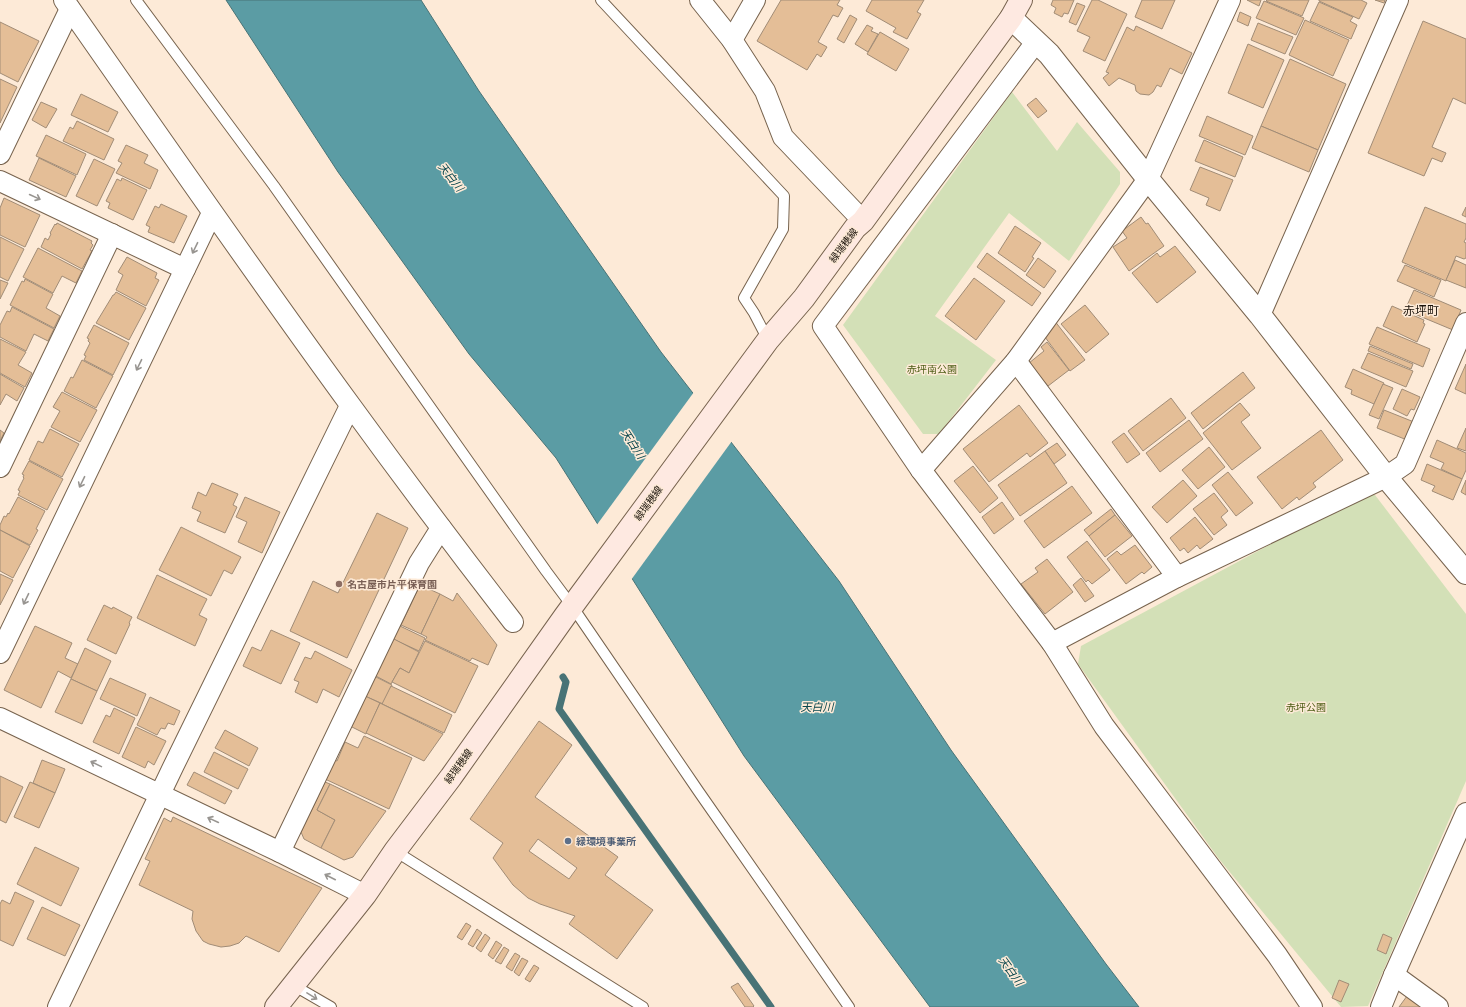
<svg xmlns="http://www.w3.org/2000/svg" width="1466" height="1007" font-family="Inter,'Noto Sans JP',sans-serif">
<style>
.green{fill:#d3e0b7}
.water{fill:#5b9ca4;stroke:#487376}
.pier{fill:#fdead7}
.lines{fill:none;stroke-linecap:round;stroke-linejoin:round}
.stream{stroke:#487376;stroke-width:7}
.building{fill:#e4be97;stroke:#a18c76;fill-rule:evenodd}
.service-casing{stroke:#77634e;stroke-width:12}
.minor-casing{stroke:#77634e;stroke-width:22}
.tertiary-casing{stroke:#77634e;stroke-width:24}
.secondary-casing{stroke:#77634e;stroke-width:24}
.service{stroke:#fff;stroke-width:10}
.minor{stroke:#fff;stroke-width:20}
.tertiary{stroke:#fff;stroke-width:22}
.secondary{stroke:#fee9e1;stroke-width:22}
.oneway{stroke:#989591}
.education-dot{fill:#8d6e63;stroke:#fdead7;stroke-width:1.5}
.service-dot{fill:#5c6f8a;stroke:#fdead7;stroke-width:1.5}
.labels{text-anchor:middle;stroke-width:3;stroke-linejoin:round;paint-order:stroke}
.street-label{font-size:10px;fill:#1b130b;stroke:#fdead7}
.park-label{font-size:10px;fill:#4d5d15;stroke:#fdead7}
.education-label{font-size:10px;font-weight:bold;fill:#785e54;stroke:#fdead7;text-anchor:start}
.service-label{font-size:10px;font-weight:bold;fill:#4e5e75;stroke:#fdead7;text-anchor:start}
.water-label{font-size:11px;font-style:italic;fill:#09464d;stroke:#fdead7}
.quarter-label{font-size:12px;fill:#1b130b;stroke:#fdead7}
</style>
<rect width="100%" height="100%" fill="#fdead7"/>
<g class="green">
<polygon points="1012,92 1057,151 1077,122 1120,172 1120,184 1069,261 1009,213 935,316 996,360 939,434 923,434 843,325"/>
<polygon points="1364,494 1375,495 1466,614 1466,781 1368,1006 1341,1007 1219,859 1078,664 1081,646"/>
</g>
<polygon class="water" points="226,0 421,0 479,91 661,352 839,581 951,750 1106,964 1139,1007 930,1007 744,756 556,458 469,354 338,172"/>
<polygon class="pier" points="694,392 732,441 631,580 596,526"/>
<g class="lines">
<polyline class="stream" points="563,677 566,682 559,709 771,1007"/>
</g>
<g class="building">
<polygon points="781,0 840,0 837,5 843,8 838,17 833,15 818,42 827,47 821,57 817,54 807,70 757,41"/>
<polygon points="872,0 924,0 917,12 921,14 907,39 893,32 896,28 866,11"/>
<polygon points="1053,0 1074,0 1068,14 1064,13 1062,17 1054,13 1056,8 1051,5"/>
<polygon points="1092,0 1098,0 1127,14 1105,61 1083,51 1090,37 1077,31"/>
<polygon points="1142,0 1175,0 1162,29 1135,17"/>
<polygon points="1247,0 1261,0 1259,6"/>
<polygon points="1267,0 1309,0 1302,16 1266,1"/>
<polygon points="1319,0 1361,0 1367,3 1359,19 1319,1"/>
<polygon points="1375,0 1385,0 1384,3"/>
<polygon points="1264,1 1304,18 1296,35 1256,18"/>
<polygon points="1319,2 1353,17 1350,21 1357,25 1351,39 1310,21"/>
<polygon points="1077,3 1085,6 1076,25 1069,22"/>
<polygon points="1240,12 1251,17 1248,26 1237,21"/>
<polygon points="850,15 857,19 844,43 837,39"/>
<polygon points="1305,20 1349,40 1333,76 1289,55"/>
<polygon points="1423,21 1466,39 1466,104 1453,98 1432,147 1446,153 1442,162 1432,158 1424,176 1368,153"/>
<polygon points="0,22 39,41 18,82 0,73"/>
<polygon points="1258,23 1293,37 1285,54 1251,40"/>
<polygon points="867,25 873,28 871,31 878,34 868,52 855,44"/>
<polygon points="1136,26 1192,53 1182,74 1170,68 1161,87 1157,85 1153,92 1149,95 1140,94 1136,91 1135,85 1119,78 1109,86 1103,78 1109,73 1106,72 1127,27 1134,31"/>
<polygon points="880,32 909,49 896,71 867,54"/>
<polygon points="1248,44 1284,60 1263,108 1228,93"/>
<polygon points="1290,59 1346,84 1318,150 1261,126"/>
<polygon points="0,79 17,87 0,123"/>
<polygon points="81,94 118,112 108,132 71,115"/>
<polygon points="1036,98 1047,111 1038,118 1027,105"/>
<polygon points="41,102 57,109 46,128 32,120"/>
<polygon points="1207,116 1253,136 1245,155 1199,136"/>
<polygon points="77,121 114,139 104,160 63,141 70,127 73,129"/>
<polygon points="1261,126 1318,150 1309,172 1252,148"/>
<polygon points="46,135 86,154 77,175 36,156"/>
<polygon points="1204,140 1243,157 1235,177 1195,161"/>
<polygon points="126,145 148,155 144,163 158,170 150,189 116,173 122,163 118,161"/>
<polygon points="39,158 76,176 66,197 29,180"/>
<polygon points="94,159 115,169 97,206 76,196"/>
<polygon points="1200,167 1233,180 1220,211 1206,205 1209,198 1190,190"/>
<polygon points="122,178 147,190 133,220 108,208 110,203 106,201 117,179 121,181"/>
<polygon points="4,198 40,215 25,247 0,235 0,208"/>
<polygon points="161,204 187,216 174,243 148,232 150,227 146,225 155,206 159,208"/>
<polygon points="1425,207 1466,224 1466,238 1464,242 1466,243 1466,258 1464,259 1456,256 1446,281 1402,262"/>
<polygon points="1466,207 1466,217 1462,215"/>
<polygon points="1141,217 1146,224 1148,223 1164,246 1129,271 1113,247 1127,238 1122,231"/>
<polygon points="57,223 92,241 91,243 93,245 90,250 92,251 82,269 41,247 45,238 48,240 51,234 50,233 55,224 56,225"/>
<polygon points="1015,226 1041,243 1032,257 1034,258 1025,272 998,253"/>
<polygon points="0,237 24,249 8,281 0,277"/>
<polygon points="1175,246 1196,272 1157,303 1132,273 1157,253 1160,257"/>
<polygon points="38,248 82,271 76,283 62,276 53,293 23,277"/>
<polygon points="987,253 1041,293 1032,306 977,267"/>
<polygon points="127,257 157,273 155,278 159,280 146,306 116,290 123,275 118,272"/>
<polygon points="1038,258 1056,271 1044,288 1026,275"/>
<polygon points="1455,260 1466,265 1466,288 1446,280"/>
<polygon points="1405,265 1441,280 1434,297 1397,281"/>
<polygon points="974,278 1005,301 976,340 945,316"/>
<polygon points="25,279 53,294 46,308 60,316 54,328 10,305 22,281 24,282"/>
<polygon points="0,280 8,283 0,299"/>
<polygon points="1414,290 1461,310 1453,330 1405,310"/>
<polygon points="116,292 146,308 129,340 96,323 113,295 114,295"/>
<polygon points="1085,305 1109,334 1086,353 1061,324"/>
<polygon points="1392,306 1424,320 1423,323 1425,324 1417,342 1383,326"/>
<polygon points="12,307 54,329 48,341 34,334 26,351 0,337 0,325 7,311 10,312"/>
<polygon points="1054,320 1085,360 1070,371 1042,333"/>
<polygon points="94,325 129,343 113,375 84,360 86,356 84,355 90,343 88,341 89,339 87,338"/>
<polygon points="1377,327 1430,349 1423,367 1369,344"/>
<polygon points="0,339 26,352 18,365 32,373 25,387 0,373"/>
<polygon points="1047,342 1069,370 1048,386 1029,363 1044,351 1041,347"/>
<polygon points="1370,346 1413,364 1411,369 1368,351"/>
<polygon points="1368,353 1413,371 1406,387 1361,368"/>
<polygon points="82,360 113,376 96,408 64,391 71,377 73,378"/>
<polygon points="1466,364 1466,394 1455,389"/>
<polygon points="1353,369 1384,383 1374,404 1351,394 1352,390 1345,387"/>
<polygon points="1243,372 1255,388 1203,429 1191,413"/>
<polygon points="0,374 24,388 17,401 6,394 0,405"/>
<polygon points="1383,384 1393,388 1379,419 1369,415"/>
<polygon points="1402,389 1420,397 1414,410 1411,409 1407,416 1393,409"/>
<polygon points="62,392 97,410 80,442 51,427 60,411 53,407"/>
<polygon points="1171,398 1186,418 1143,451 1128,431"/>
<polygon points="1240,403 1250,415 1241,422 1261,448 1232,470 1203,433"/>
<polygon points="1019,405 1048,443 1030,457 1027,453 989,482 963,449"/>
<polygon points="1384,410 1414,422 1407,440 1377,428"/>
<polygon points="1189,420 1203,439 1160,472 1146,453"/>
<polygon points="1466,428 1466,451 1457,448"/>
<polygon points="50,429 79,444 62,477 29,460 38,441 43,443"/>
<polygon points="0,430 4,433 0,441"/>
<polygon points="1321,430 1343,460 1313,483 1316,487 1299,500 1297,497 1282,509 1257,477"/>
<polygon points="1124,433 1140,454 1127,463 1112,442"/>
<polygon points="1437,440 1466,453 1466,470 1462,479 1441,469 1444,463 1430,457"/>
<polygon points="1057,443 1066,455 1054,464 1045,451"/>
<polygon points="1209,447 1225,467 1198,489 1182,470"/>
<polygon points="1045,451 1067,483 1020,516 998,485"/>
<polygon points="29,461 63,479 47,510 18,495 20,491 18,490 24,478 23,477 24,475 22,474"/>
<polygon points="1427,464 1462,479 1453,500 1432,491 1435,486 1421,480"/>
<polygon points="973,466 998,498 980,513 954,481"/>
<polygon points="1228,472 1253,503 1236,516 1212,485"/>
<polygon points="1183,480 1197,496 1167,523 1152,507"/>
<polygon points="1466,480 1466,495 1461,492"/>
<polygon points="212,483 238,494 233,505 237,507 225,533 197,521 201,512 192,508 198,492 206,496"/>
<polygon points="1072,486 1092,513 1044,548 1024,521"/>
<polygon points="1214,493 1228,511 1221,517 1227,525 1214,535 1193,509"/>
<polygon points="18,497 45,511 36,529 38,530 30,545 0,530 0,525 4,516 6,517 8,513 9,514"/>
<polygon points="245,497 280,512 262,553 238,542 247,522 236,517"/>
<polygon points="1002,502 1014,519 994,534 982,517"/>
<polygon points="1111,509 1115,515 1089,536 1084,530"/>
<polygon points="377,513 408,528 347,658 290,631 313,581 338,593"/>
<polygon points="1115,515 1132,536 1105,557 1089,536"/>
<polygon points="1195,517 1213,539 1200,549 1197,545 1188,553 1184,548 1180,551 1170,538"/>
<polygon points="181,527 241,557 232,574 224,570 211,596 159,570"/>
<polygon points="0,530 30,546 13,578 0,571"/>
<polygon points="1087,541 1110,570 1092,584 1088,580 1086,582 1067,557"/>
<polygon points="1135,545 1152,567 1144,574 1142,572 1126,584 1107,559 1117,551 1121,555"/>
<polygon points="1047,559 1073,592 1045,614 1021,584 1038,572 1035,568"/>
<polygon points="0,574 13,580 0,605"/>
<polygon points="157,575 207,599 199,615 207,619 195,646 137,618"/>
<polygon points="1081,578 1094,596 1085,602 1073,585"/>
<polygon points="420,585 440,594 421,634 401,625"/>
<polygon points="457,593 497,645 488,665 472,658 470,661 425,640 427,637 421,634 440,594 453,601"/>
<polygon points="104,605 112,609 113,607 132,617 129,623 130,624 116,654 87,640"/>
<polygon points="35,626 72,643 65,658 78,664 71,678 58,671 41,708 4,690"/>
<polygon points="400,626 425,638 419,651 393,639"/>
<polygon points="271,630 300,643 281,684 243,666 252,647 261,651"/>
<polygon points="392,638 419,652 409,673 400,668 391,684 374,675"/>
<polygon points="425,641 478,666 455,713 392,682 400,668 409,673"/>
<polygon points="85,648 111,661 97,691 71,679"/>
<polygon points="315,651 352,670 339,697 323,689 317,703 295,692 299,682 294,680 305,657 311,659"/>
<polygon points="374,676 392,685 383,704 365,696"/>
<polygon points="110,678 146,694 137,716 100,699"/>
<polygon points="71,679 97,691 82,724 55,712"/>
<polygon points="391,686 452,715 444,733 382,704"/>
<polygon points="365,696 380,703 366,734 350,726"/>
<polygon points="150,697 180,711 174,725 168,723 165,729 161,728 157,735 137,725"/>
<polygon points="380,703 443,734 424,761 366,733"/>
<polygon points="114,708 135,718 119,754 93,742 106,715 110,717"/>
<path d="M539,721L572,745L535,797L618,857L605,875L653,910L617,959L569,924L575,916L540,904L528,898L513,885L493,858L503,843L470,819ZM538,839L577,868L569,879L529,851Z"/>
<polygon points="136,727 166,741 154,765 148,761 145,768 122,757"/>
<polygon points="225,730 258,748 249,766 215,748"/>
<polygon points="364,736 412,758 389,809 325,779 334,760 337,761 345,742 358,748"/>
<polygon points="214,752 248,769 238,789 204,772"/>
<polygon points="42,760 65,769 55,793 33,783"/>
<polygon points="194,772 232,791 225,804 187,785"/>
<polygon points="0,776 23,787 6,823 0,820"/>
<polygon points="30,782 55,793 39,828 14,817"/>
<polygon points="325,782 330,784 317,810 335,820 321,848 304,839 301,832"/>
<polygon points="330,784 386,811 353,857 344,860 321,848 335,820 317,810"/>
<polygon points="173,817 322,888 279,952 246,936 239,943 230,946 221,947 209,944 203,941 196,931 192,919 193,911 139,885 150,861 145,859 164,818 171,822"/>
<polygon points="35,847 79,868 61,906 17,884"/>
<polygon points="15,892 34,901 13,946 0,940 0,904 2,900 10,904"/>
<polygon points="42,907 80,925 65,956 27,939"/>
<polygon points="466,923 471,926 462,940 457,937"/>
<polygon points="477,929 482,933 473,947 468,944"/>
<polygon points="485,934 490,938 481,952 476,948"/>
<polygon points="1383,934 1392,938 1386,954 1377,950"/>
<polygon points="496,941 502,945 493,959 488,955"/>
<polygon points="504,947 509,950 501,964 495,961"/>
<polygon points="515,953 520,956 512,971 506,967"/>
<polygon points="522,958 528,961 519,976 514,972"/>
<polygon points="534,965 539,968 530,982 525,979"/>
<polygon points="1339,980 1349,984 1341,1002 1332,998"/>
<polygon points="738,983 754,1006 753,1007 745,1007 731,987"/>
<polygon points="1407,996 1421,1007 1399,1007"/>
</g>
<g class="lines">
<defs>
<g id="service">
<polyline points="136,0 274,186 546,571 572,606 699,792 849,1007"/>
<polyline points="601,0 784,196 783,229 744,298 754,313 768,340"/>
<polyline points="395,851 643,1007"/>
<polyline points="293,985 331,1007"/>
</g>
<g id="minor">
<path d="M64,0C159,136 253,272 351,406C404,479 458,551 513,622"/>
<polyline points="700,0 732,40 765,91 783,137 863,221"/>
<polyline points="732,40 755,0"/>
<polyline points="1036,42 823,326 921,470 1052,643 1104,726 1277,955 1312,1007"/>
<polyline points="0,154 70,9"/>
<polyline points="0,181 185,269"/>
<polyline points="1260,315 1398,0"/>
<polyline points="1016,361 1177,577"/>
<polyline points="0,467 112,234"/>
<polyline points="921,470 1016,361 1148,179 1230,0"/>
<polyline points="1052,643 1177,577 1386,477 1405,464 1466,323"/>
<polyline points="0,653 212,213"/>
<polyline points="0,718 280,852 365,895"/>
<polyline points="280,852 419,563 441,528"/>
<polyline points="1394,975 1438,1007"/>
<polyline points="58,1007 174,765 350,406"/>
<polyline points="1381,1007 1394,975 1466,813"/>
</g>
<polyline id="tertiary" points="1011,18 1049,54 1148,179 1260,315 1386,477 1466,573"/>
<polyline id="secondary" points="276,1007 365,895 395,851 451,777 565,616 768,340 804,298 855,228 863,221 1011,18 1021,0"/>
</defs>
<use href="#service" class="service-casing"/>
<use href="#minor" class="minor-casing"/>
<use href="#tertiary" class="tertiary-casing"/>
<use href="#secondary" class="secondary-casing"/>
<use href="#service" class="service"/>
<use href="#minor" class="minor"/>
<use href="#tertiary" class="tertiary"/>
<use href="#secondary" class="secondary"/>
</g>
<defs><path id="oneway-shaft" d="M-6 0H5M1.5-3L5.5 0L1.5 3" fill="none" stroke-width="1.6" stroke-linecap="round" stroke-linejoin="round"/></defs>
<g class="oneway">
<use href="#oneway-shaft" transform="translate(35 197) rotate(25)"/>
<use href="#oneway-shaft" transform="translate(195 248) rotate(116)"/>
<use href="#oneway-shaft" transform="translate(139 365) rotate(116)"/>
<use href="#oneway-shaft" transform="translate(82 482) rotate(116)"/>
<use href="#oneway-shaft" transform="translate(26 599) rotate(116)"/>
<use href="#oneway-shaft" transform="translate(96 764) rotate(-154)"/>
<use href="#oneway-shaft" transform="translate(213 820) rotate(-155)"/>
<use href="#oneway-shaft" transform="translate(330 877) rotate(-153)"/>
<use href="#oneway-shaft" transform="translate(312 996) rotate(32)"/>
</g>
<circle class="education-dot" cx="339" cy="584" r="4"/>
<circle class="service-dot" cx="568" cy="841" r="4"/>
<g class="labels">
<g class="street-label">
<text transform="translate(843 245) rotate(-53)" y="4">緑瑞穂線</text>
<text transform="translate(648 503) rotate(-54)" y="4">緑瑞穂線</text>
<text transform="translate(458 766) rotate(-54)" y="4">緑瑞穂線</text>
</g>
<g class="park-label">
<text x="932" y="373">赤坪南公園</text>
<text x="1306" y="711">赤坪公園</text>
</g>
<g class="education-label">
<text x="347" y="588">名古屋市片平保育園</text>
</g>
<g class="service-label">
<text x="576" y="845">緑環境事業所</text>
</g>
<g class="water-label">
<text transform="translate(451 177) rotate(52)" y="4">天白川</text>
<text transform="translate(633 444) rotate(57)" y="4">天白川</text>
<text x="817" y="711">天白川</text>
<text transform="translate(1011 971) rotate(54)" y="4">天白川</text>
</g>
<g class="quarter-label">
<text x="1421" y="315">赤坪町</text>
</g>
</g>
</svg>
